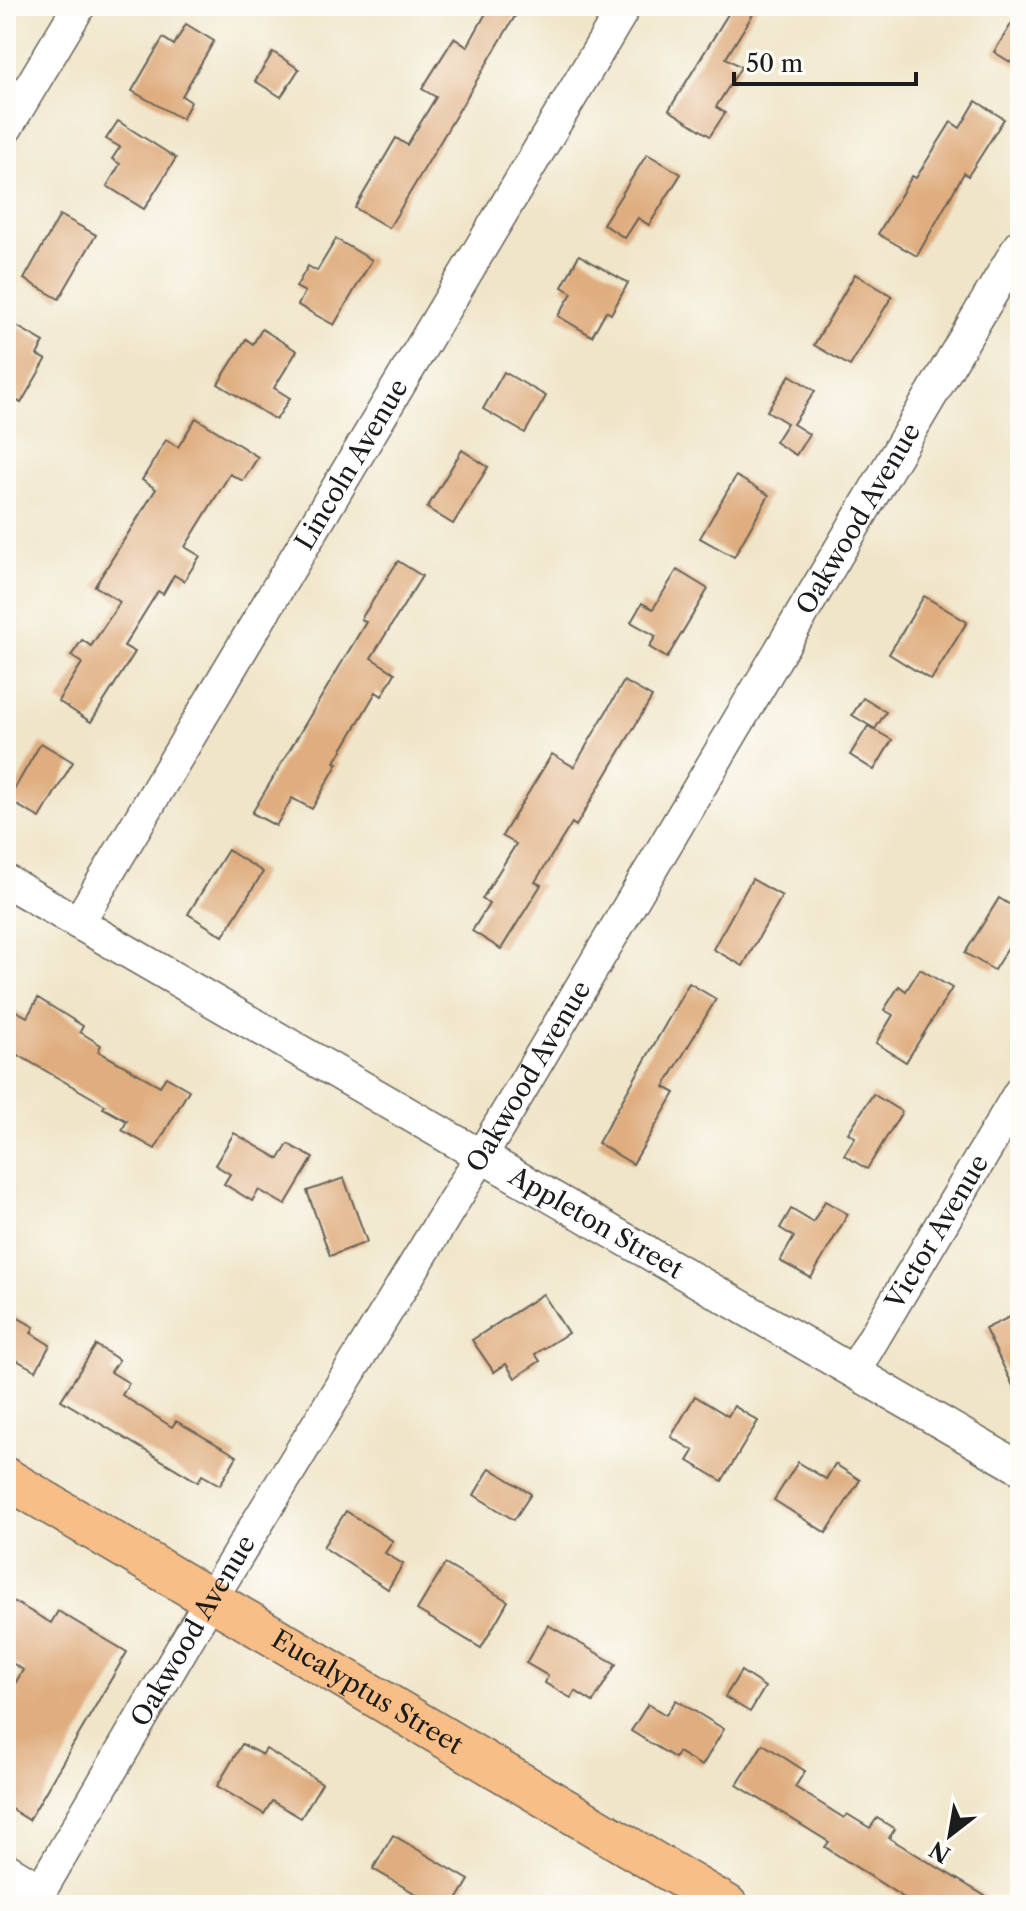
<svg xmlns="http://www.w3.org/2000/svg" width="1026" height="1911" font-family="'Libre Caslon Text',serif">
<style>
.building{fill:#dfad7f}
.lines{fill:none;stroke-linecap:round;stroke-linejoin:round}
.minor-casing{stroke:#666259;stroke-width:35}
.major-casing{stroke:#666259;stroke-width:43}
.minor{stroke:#fff;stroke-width:32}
.major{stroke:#f7be87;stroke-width:40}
.labels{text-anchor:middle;stroke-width:7;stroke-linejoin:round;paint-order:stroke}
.street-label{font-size:26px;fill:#1c1c1c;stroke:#fdfcf7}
</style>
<rect width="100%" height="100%" fill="#fdfcf7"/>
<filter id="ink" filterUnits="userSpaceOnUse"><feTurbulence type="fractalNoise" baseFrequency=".0125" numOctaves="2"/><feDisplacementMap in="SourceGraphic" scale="16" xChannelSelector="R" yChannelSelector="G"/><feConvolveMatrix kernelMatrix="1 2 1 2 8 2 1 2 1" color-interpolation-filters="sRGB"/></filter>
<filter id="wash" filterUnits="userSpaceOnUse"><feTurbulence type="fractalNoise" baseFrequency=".006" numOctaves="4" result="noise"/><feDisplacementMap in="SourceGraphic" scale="32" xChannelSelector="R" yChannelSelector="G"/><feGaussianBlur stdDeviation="1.8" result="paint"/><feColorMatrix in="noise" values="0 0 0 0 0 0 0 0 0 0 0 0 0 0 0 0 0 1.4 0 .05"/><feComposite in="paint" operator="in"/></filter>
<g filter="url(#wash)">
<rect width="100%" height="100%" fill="#f0e5c9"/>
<g id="blocks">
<g class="building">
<polygon points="490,6 521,6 389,228 355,208 396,138 407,145 436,97 422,89 454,38 467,47"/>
<polygon points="733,6 758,6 726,58 741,67 716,107 725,113 710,136 669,110"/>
<polygon points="1020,10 1020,68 994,52"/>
<polygon points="186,24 214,41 182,96 191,102 182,119 132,91 163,38 174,45"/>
<polygon points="273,52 299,69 281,97 255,81"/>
<polygon points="976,101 1004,119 968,176 964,173 917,256 878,234 912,176 916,178 951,122 960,128"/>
<polygon points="118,121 176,158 144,209 107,186 120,164 112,159 120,147 106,139"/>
<polygon points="647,154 681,174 649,225 638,218 625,238 603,224"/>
<polygon points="60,215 96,235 59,299 24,279"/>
<polygon points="336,239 372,260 334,325 298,305 305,292 296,287 308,266 317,271"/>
<polygon points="579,255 628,283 611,314 606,311 592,336 558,316 572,293 562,287"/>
<polygon points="855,274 892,296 850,366 814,345"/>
<polygon points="6,320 44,342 37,355 46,360 21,403 6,394"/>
<polygon points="262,329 297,351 274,388 290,398 276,420 218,384 246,339 253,344"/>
<polygon points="504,372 546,396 525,433 483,409"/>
<polygon points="790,375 815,391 793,424 809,434 796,455 775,442 787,423 767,411"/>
<polygon points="196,418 258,457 243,481 230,474 185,547 200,556 184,581 174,575 163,594 158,591 124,646 135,652 91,722 58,701 82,663 71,656 82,640 91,646 120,602 95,586 156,489 142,480 166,440 178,447"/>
<polygon points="462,450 488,467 453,524 427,508"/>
<polygon points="736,476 769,495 734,557 700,538"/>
<polygon points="398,561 422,576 371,658 395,673 382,696 376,692 335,762 338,763 312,809 292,798 276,826 252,813 366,622 361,619"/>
<polygon points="677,570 708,589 667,658 649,647 656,636 631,622 642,603 653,609"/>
<polygon points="924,596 967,622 931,680 889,654"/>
<polygon points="624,681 652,697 576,826 572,823 535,882 541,885 501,949 472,931 489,904 482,899 516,844 502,836 552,754 574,767"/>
<polygon points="863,698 886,712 875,729 852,715"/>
<polygon points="868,726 892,740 874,770 850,755"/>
<polygon points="41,743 73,762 40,818 8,800"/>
<polygon points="228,850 263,872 223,936 188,914"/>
<polygon points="752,879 782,896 743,966 713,949"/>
<polygon points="999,898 1020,911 1020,928 994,970 965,953"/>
<polygon points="920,969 952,988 906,1062 876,1043 893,1015 884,1010 899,986 906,991"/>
<polygon points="689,983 716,999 664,1087 675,1093 633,1164 598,1143"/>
<polygon points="38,998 83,1026 80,1032 101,1045 98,1051 160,1086 166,1077 189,1090 155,1149 122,1130 127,1121 103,1108 105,1105 6,1048 6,1005 27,1017"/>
<polygon points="873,1094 902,1112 867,1169 844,1155 855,1137 848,1133"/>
<polygon points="234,1133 279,1159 288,1144 313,1158 285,1205 259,1190 252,1201 224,1184 230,1174 215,1165"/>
<polygon points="344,1178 367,1242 330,1256 307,1191"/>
<polygon points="825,1201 848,1214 811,1278 780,1261 794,1237 780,1228 791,1209 813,1222"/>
<polygon points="543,1294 568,1333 535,1354 540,1361 515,1378 506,1364 494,1372 472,1340"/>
<polygon points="6,1311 34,1327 31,1333 50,1345 36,1371 6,1354"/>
<polygon points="1020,1312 1020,1400 985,1329"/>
<polygon points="96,1345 119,1360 111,1372 129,1383 122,1395 172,1427 176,1421 237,1456 220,1485 202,1475 198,1482 61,1400"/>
<polygon points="695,1396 728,1416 734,1406 758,1421 722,1481 688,1461 694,1451 671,1437"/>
<polygon points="798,1462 826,1479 835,1464 860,1480 826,1533 774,1500"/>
<polygon points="490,1468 531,1494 514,1520 474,1495"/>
<polygon points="346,1511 393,1541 385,1553 403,1564 388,1589 323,1547"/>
<polygon points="445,1564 508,1601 481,1648 417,1610"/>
<polygon points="6,1597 51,1623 58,1611 127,1652 29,1820 6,1806 6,1699 23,1670 6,1659"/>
<polygon points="548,1625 616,1664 593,1702 575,1691 571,1698 545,1683 548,1676 526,1663"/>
<polygon points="741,1671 765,1687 750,1712 725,1697"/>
<polygon points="676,1700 724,1729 702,1766 678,1752 675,1758 631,1731 648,1704 666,1715"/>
<polygon points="242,1744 262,1755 266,1749 322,1783 301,1818 272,1801 264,1814 217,1786"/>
<polygon points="763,1744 805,1771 795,1787 844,1818 847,1814 870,1828 877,1818 895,1829 889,1838 1000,1905 915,1905 825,1847 829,1842 737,1785"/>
<polygon points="393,1835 469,1880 454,1905 435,1905 373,1869"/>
</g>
</g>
</g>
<g filter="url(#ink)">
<use href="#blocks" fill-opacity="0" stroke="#666259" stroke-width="2"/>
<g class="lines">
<defs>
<g id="minor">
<polyline points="6,128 79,6"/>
<path id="s1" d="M6,881L1020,1468"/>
<path id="s2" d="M78,923L625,6"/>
<path id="s3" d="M854,1371L1020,1092"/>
<polyline points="6,1869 41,1890"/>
<path id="s4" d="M32,1905L211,1599L482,1155L1020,245"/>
</g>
<g id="major">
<path id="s5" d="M6,1478L727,1905"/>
</g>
</defs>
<use href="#minor" class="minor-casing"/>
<use href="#major" class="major-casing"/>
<use href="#minor" class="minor"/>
<use href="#major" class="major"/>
</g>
</g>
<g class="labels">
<g class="street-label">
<text dy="9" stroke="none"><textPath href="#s2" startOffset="534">Lincoln Avenue</textPath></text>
<text dy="9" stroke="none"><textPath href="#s4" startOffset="1614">Oakwood Avenue</textPath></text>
<text dy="9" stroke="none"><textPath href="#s4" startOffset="966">Oakwood Avenue</textPath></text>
<text dy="9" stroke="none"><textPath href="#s1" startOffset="682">Appleton Street</textPath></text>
<text dy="9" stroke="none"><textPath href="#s3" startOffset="162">Victor Avenue</textPath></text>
<text dy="9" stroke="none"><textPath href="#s4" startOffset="318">Oakwood Avenue</textPath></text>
<text dy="9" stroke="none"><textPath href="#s5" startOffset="420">Eucalyptus Street</textPath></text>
</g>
</g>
<rect width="1026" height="1911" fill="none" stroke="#fdfcf7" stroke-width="32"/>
<g transform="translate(950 1835) rotate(211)" stroke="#fdfcf7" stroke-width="6" paint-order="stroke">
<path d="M0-6L14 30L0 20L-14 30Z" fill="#1c1c1c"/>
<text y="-12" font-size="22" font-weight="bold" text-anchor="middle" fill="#1c1c1c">N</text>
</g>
<path d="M734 72v12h182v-12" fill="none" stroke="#1c1c1c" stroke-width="4"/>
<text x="746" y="72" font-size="24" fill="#1c1c1c" stroke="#fdfcf7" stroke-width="6" paint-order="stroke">50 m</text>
</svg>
